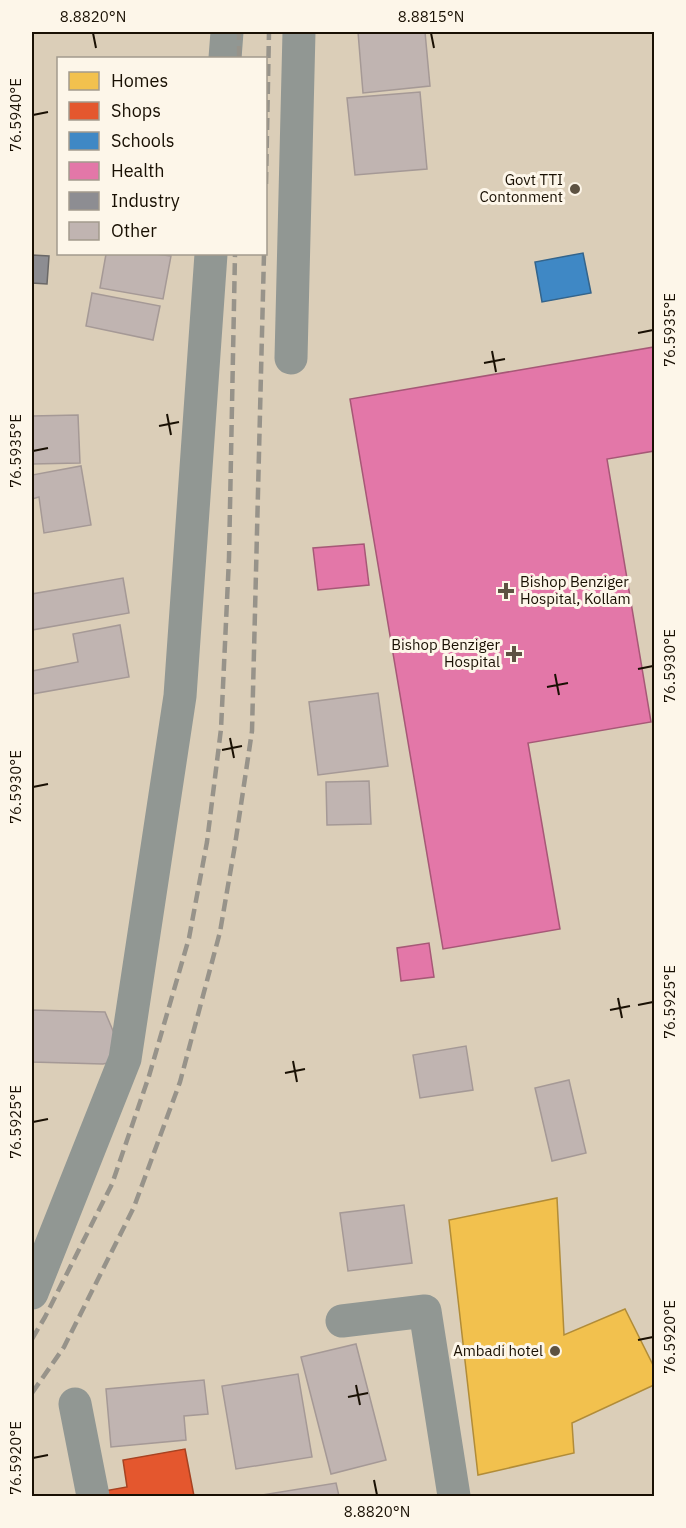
<svg xmlns="http://www.w3.org/2000/svg" width="686" height="1528" font-family="'IBM Plex Sans',sans-serif">
<style>
.homes{fill:#f2c14e;stroke:#b18c38;stroke-width:1.5}
.shops{fill:#e4572e;stroke:#a74221;stroke-width:1.5}
.schools{fill:#3f88c5;stroke:#34648b;stroke-width:1.5}
.health{fill:#e377a8;stroke:#a65876;stroke-width:1.5}
.industry{fill:#8d8d92;stroke:#6a6867;stroke-width:1.5}
.building{fill:#c0b4b1;stroke:#a59996;stroke-width:1.5}
.lines{fill:none;stroke-linecap:round;stroke-linejoin:round}
.minor{stroke:#919793;stroke-width:33}
.rail{stroke:#97938a;stroke-width:4.5;stroke-dasharray:12 6;stroke-linecap:butt}
.ticks{fill:none;stroke:#191003;stroke-width:2}
.poi-dot{fill:#5d5242;stroke:#fdf6e9;stroke-width:2}
.labels{text-anchor:middle;stroke-width:6;stroke-linejoin:round;paint-order:stroke}
.poi-label{font-size:15px;fill:#191003;stroke:#fdf6e9;text-anchor:end}
.neatline{fill:none;stroke:#191003;stroke-width:2}
.ticks-label{font-size:15px;text-anchor:middle;fill:#191003}
</style>
<rect width="100%" height="100%" fill="#dbceb8"/>
<polygon class="homes" points="557,1198 564,1335 625,1309 654,1367 654,1385 572,1423 574,1453 478,1475 449,1220"/>
<polygon class="shops" points="185,1449 194,1496 105,1496 104,1491 127,1487 123,1460"/>
<polygon class="schools" points="583,253 591,293 542,302 535,262"/>
<g class="health">
<polygon points="654,347 654,451 607,459 651,722 528,743 560,929 443,949 350,399"/>
<polygon points="364,544 369,585 318,590 313,548"/>
<polygon points="429,943 434,977 401,981 397,948"/>
</g>
<polygon class="industry" points="32,255 49,256 47,284 32,283"/>
<g class="building">
<polygon points="358,32 425,32 430,86 363,93"/>
<polygon points="420,92 427,169 355,175 347,98"/>
<polygon points="106,254 156,254 171,256 163,299 100,288"/>
<polygon points="92,293 160,306 153,340 86,326"/>
<polygon points="78,415 80,463 32,464 32,416"/>
<polygon points="81,466 91,525 44,533 39,497 32,499 32,475"/>
<polygon points="123,578 129,613 32,630 32,594"/>
<polygon points="120,625 129,677 32,694 32,667 32,671 78,662 73,634"/>
<polygon points="378,693 388,766 318,775 309,702"/>
<polygon points="369,781 371,824 327,825 326,782"/>
<polygon points="32,1010 105,1012 125,1059 103,1064 32,1062"/>
<polygon points="466,1046 473,1090 420,1098 413,1055"/>
<polygon points="569,1080 586,1153 552,1161 535,1088"/>
<polygon points="404,1205 412,1263 348,1271 340,1213"/>
<polygon points="356,1344 386,1460 331,1474 301,1357"/>
<polygon points="298,1374 312,1457 236,1469 222,1386"/>
<polygon points="204,1380 208,1414 184,1416 186,1440 111,1447 106,1389"/>
<polygon points="336,1483 339,1496 256,1496"/>
</g>
<g class="lines">
<g class="minor">
<polyline points="225,58 227,32"/>
<polyline points="291,358 299,32"/>
<polyline points="32,1293 125,1059 180,696 211,254"/>
<polyline points="342,1321 425,1311 454,1496"/>
<polyline points="75,1404 93,1496"/>
</g>
<g class="rail">
<polyline points="239,58 239,32"/>
<polyline points="266,184 269,32"/>
<polyline points="32,1339 45,1317 112,1184 149,1076 189,938 207,842 221,729 229,558 235,254"/>
<polyline points="32,1393 64,1347 134,1207 180,1082 220,932 235,845 252,731 264,254"/>
</g>
</g>
<path class="ticks" d="M93,33L96,48M431,33L434,48M33,115L48,112M638,333L653,330M492,351L496,372M484,363L505,359M167,414L171,435M159,426L179,422M33,451L48,448M638,669L653,666M555,674L559,695M547,687L568,683M230,738L234,758M222,750L242,746M33,787L48,784M618,998L622,1018M638,1005L653,1002M610,1010L630,1006M293,1061L297,1082M285,1073L305,1069M33,1122L48,1119M638,1340L653,1337M356,1385L360,1405M348,1397L368,1393M33,1458L48,1455M374,1480L377,1495"/>
<g class="poi-dot">
<circle cx="575" cy="189" r="6"/>
<path d="M503 582h6v6h6v6h-6v6h-6v-6h-6v-6h6z"/>
<path d="M511 645h6v6h6v6h-6v6h-6v-6h-6v-6h6z"/>
<circle cx="555" cy="1351" r="6"/>
</g>
<g class="labels">
<g class="poi-label">
<text x="563" y="185">Govt TTI<tspan x="563" dy="17">Contonment</tspan></text>
<text x="520" y="587" text-anchor="start">Bishop Benziger<tspan x="520" dy="17">Hospital, Kollam</tspan></text>
<text x="500" y="650">Bishop Benziger<tspan x="500" dy="17">Hospital</tspan></text>
<text x="543" y="1356">Ambadi hotel</text>
</g>
</g>
<rect width="686" height="1528" fill="none" stroke="#fdf6e9" stroke-width="66"/>
<rect x="57" y="57" width="210" height="198" fill="#fdf6e9" stroke="#a29a8d" stroke-width="1.5"/>
<rect x="69" y="72" width="30" height="18" fill="#f2c14e" stroke="#a29a8d" stroke-width="1.5"/>
<text x="111" y="87" font-size="18" fill="#191003">Homes</text>
<rect x="69" y="102" width="30" height="18" fill="#e4572e" stroke="#a29a8d" stroke-width="1.5"/>
<text x="111" y="117" font-size="18" fill="#191003">Shops</text>
<rect x="69" y="132" width="30" height="18" fill="#3f88c5" stroke="#a29a8d" stroke-width="1.5"/>
<text x="111" y="147" font-size="18" fill="#191003">Schools</text>
<rect x="69" y="162" width="30" height="18" fill="#e377a8" stroke="#a29a8d" stroke-width="1.5"/>
<text x="111" y="177" font-size="18" fill="#191003">Health</text>
<rect x="69" y="192" width="30" height="18" fill="#8d8d92" stroke="#a29a8d" stroke-width="1.5"/>
<text x="111" y="207" font-size="18" fill="#191003">Industry</text>
<rect x="69" y="222" width="30" height="18" fill="#c0b4b1" stroke="#a29a8d" stroke-width="1.5"/>
<text x="111" y="237" font-size="18" fill="#191003">Other</text>
<rect x="33" y="33" width="620" height="1462" class="neatline"/>
<g class="ticks-label">
<text x="93" y="22">8.8820°N</text>
<text x="431" y="22">8.8815°N</text>
<text transform="translate(16 115) rotate(-90)" y="5">76.5940°E</text>
<text transform="translate(670 330) rotate(-90)" y="5">76.5935°E</text>
<text transform="translate(16 451) rotate(-90)" y="5">76.5935°E</text>
<text transform="translate(670 666) rotate(-90)" y="5">76.5930°E</text>
<text transform="translate(16 787) rotate(-90)" y="5">76.5930°E</text>
<text transform="translate(670 1002) rotate(-90)" y="5">76.5925°E</text>
<text transform="translate(16 1122) rotate(-90)" y="5">76.5925°E</text>
<text transform="translate(670 1337) rotate(-90)" y="5">76.5920°E</text>
<text transform="translate(16 1458) rotate(-90)" y="5">76.5920°E</text>
<text x="377" y="1517">8.8820°N</text>
</g>
</svg>
